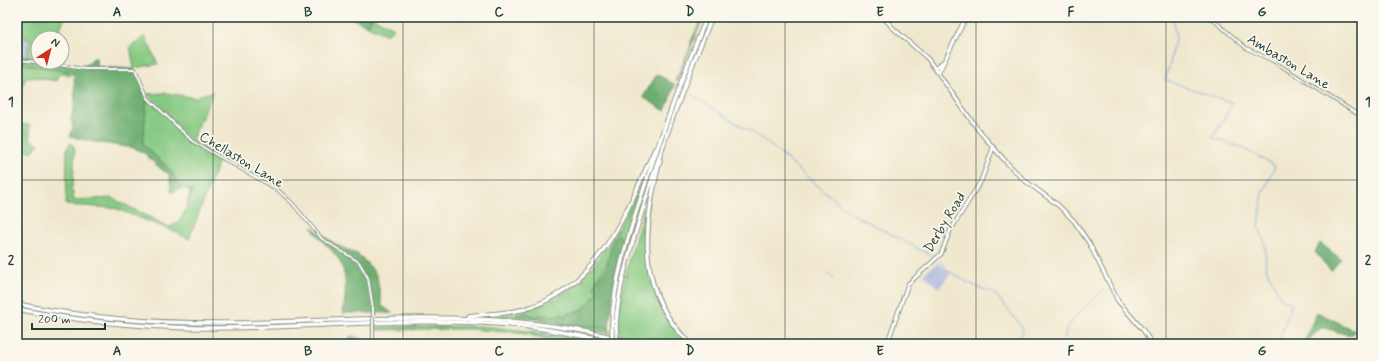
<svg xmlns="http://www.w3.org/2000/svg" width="1379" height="361" font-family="Mynerve,sans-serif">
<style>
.industrial{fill:#bcc3de}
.green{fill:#86c982;stroke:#52835b}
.forest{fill:#6cad70;stroke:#467552}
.water{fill:#73a5de;stroke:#497189}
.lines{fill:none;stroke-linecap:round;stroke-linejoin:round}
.stream{stroke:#73a5de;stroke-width:1}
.street-casing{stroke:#889281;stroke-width:4}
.secondary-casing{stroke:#889281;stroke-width:5}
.highway-casing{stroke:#889281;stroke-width:5.5}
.street{stroke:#fff;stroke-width:2}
.secondary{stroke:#fff;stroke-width:3}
.highway{stroke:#fff;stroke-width:3.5}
.street-bridge-casing{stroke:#889281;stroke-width:4;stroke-linecap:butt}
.highway-bridge-casing{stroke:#889281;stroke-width:5.5;stroke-linecap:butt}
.street-bridge{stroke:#fff;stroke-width:2}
.highway-bridge{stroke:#fff;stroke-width:3.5}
.grid{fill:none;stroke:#1f3d34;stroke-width:1;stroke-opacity:0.55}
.labels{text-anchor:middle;stroke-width:3.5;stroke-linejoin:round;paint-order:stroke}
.street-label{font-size:14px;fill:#1f3d34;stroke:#fbf7ec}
.neatline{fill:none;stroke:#1f3d34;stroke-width:1.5}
.grid-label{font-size:13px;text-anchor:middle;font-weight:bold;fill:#1f3d34}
</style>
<rect width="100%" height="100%" fill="#fbf7ec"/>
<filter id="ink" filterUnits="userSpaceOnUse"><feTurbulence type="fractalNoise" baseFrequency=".025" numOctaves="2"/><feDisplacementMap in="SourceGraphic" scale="8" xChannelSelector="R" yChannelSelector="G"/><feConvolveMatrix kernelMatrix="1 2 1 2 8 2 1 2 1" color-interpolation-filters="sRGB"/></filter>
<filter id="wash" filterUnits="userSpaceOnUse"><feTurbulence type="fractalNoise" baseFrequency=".012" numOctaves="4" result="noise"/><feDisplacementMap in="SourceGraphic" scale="16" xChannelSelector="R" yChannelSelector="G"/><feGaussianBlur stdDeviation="0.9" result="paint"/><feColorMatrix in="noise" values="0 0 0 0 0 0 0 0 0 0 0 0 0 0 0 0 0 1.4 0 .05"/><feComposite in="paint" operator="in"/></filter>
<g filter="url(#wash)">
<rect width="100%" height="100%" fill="#f0e8ce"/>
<g class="industrial">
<polygon points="17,37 30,39 27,55 17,57"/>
<polygon points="938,263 951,273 939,288 923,274"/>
</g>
<g class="green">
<polygon points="17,17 65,17 56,38 38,38 38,57 27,55 30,39 17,37"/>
<polygon points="372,17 394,28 387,35 368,26"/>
<polygon points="703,17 677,81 675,81 691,47 691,41"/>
<polygon points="145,36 158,64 134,68 130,47"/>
<polygon points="17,63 74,73 69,76 65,73 60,75 58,74 56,81 32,77 25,79 21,93 21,106 17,91"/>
<path d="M213,92L192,140L220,158L189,239L176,232L114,208L66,205L67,148L70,143L73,145L75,151L73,184L71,189L73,193V200L112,198L169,227C183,223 188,204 193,192L178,184L172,172L143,144L147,98L175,122L147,94L165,93L198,98L199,95Z"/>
<path d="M19,124L29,125C32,136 26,140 39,144L32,152L22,149L21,167Z"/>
<path d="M648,169L625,245L621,237L597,280V295C589,305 581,313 567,313L565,316L540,315L535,318L530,315H517L516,318L484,316C493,314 503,315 512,313C538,309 561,297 581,280L584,281L583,278C612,246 629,207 648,169Z"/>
<path d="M652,182C640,238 642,293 682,338L681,341L684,340L688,344H646L619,337V326H617C622,277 638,230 652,182Z"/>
<polygon points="563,323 609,329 610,334 562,324"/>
<polygon points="480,326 532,331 596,344 565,344 527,334 469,329 375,330 375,327"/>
</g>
<g class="forest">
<polygon points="349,17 372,17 368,26"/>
<path d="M27,55L38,57V62C43,62 49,61 55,62C70,64 83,73 93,58H96L97,66L100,67L134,69L147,98L143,144L172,172L178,184L193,192L186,210L190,191L184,188L171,192L170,175L161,169L144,153L134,148L87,141L70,136L73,128L71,118L75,104L74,73L17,63V57Z"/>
<polygon points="657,74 675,85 665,111 643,97"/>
<path d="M312,227L337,245L359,255L369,265L377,276L382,306L392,313H343C346,291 349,268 332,251C324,242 317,237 312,227Z"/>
<path d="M618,234L625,245L614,283L609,329L517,317V315L526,313L535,317C542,312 551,318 559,314L565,316L567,313C582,313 587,306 594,296C596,294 597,293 598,291L594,287C596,279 604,273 607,265C611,253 609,244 618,234Z"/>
<polygon points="1320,243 1341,259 1331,271 1315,252"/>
<path d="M1317,312L1355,331L1353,334C1342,336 1332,328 1321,328L1309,340L1305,339Z"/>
</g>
<path class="water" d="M350,336L360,338V344C355,344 352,342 349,338Z"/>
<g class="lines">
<g class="stream">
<polyline points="1175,17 1174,26 1176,39 1172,50 1170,64 1165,80 1233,103 1213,138 1243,148 1275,166 1263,192 1259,226 1265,243 1266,268 1280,297 1292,304 1280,338 1280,344"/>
<polyline points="692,95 765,141 849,212 934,257"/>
<polyline points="940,261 947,270 968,283 995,294 1023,328 1020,341 1021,344"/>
<polyline points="827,274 834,279"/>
<polyline points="1064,340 1066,330 1074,318 1104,289"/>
<polyline points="1056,344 1056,343"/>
</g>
</g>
</g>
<g filter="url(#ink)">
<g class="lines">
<defs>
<g id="street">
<polyline points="1210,17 1246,48 1273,61 1362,117"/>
<polyline points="17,60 38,62"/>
<polyline points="40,62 85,69 135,69 148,98 192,141 278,190 293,204 322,239 359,262 368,278 373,309"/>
<polyline points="373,344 373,335"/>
</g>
<g id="secondary">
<polyline points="883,17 893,28 928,59 979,131 1007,163 1024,180 1058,205 1074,221 1089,243 1118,301 1143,330 1152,344"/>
<polyline points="936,68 944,61"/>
<polyline points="939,72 966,17"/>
<polyline points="887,344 908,284 941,254 950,231 981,181 993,148"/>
</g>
<g id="highway">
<path d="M660,160C643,226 635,293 691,344"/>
<path d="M17,304C89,319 162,324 235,323C372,321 505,305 638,344"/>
<path d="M17,309C77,321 138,327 200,328C307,329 416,315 523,326C553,330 584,336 614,343"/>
<path d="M468,316C487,314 506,314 525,309C599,287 626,213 655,149"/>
<path d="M612,323C614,280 628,237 641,197C661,136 682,76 707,17"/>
<path d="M616,325C618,288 629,254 640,218C660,150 684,83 712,17"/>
</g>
</defs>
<use href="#street" class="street-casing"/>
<use href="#secondary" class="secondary-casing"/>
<use href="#highway" class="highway-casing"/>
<use href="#street" class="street"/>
<use href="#secondary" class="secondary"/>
<use href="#highway" class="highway"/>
<defs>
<polyline id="street-bridge" points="373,309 373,335"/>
<g id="highway-bridge">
<polyline points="612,323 612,344"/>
<polyline points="616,325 617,344"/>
</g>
</defs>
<use href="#street-bridge" class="street-bridge-casing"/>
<use href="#highway-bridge" class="highway-bridge-casing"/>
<use href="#street-bridge" class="street-bridge"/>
<use href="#highway-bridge" class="highway-bridge"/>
</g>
</g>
<path class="grid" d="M213,17V344M403,17V344M594,17V344M785,17V344M976,17V344M1166,17V344M17,180H1362"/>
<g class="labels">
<g class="street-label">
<text transform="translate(1289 61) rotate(31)" y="5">Ambaston Lane</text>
<text transform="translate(242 159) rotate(31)" y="5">Chellaston Lane</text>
<text transform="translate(944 222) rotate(-59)" y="5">Derby Road</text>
</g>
</g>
<rect width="1379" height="361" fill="none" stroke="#fbf7ec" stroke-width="44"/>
<g transform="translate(50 50) rotate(36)"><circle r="19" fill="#fbf7ec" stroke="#a3ada2"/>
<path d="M0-3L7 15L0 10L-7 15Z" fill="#c8321e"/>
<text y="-6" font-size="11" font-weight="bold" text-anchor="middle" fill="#1f3d34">N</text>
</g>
<path d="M32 323v6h73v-6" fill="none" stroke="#1f3d34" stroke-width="2"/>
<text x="38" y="323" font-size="12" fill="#1f3d34" stroke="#fbf7ec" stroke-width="3" paint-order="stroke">200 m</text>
<rect x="22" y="22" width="1335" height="317" class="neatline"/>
<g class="grid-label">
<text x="117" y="16">A</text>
<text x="308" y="16">B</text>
<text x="499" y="16">C</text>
<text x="690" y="16">D</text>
<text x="880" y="16">E</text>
<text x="1071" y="16">F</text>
<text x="1262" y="16">G</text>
<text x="11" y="106">1</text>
<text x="1368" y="106">1</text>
<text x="11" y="264">2</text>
<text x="1368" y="264">2</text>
<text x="117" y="355">A</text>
<text x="308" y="355">B</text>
<text x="499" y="355">C</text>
<text x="690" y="355">D</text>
<text x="880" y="355">E</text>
<text x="1071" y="355">F</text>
<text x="1262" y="355">G</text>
</g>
</svg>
